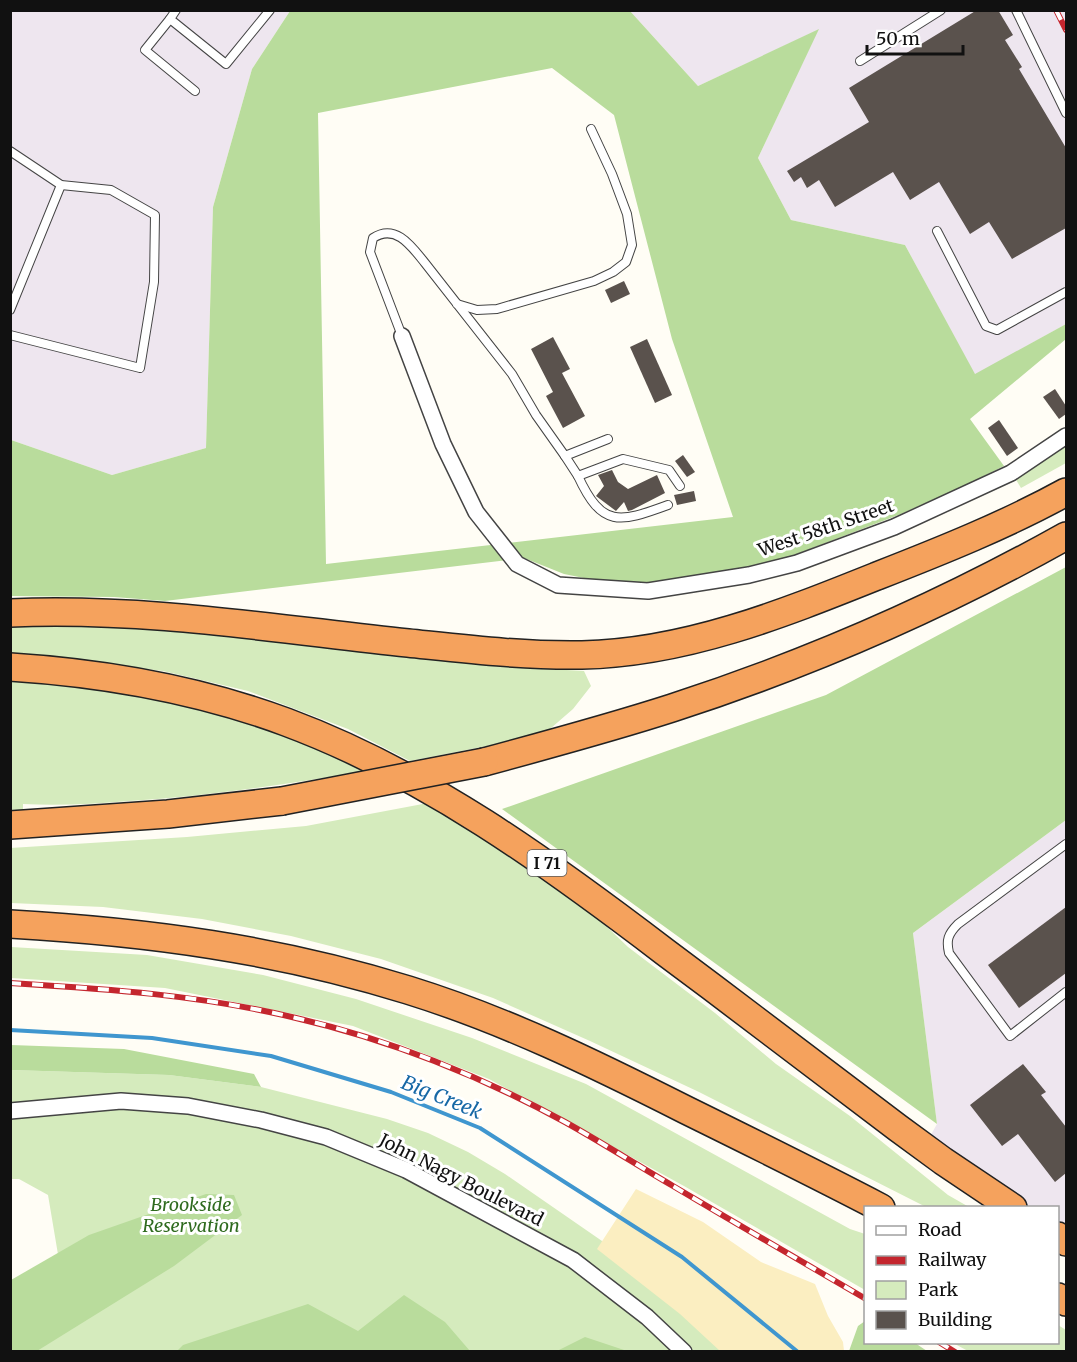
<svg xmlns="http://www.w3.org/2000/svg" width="1077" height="1362" font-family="Merriweather,serif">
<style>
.industrial{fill:#eee6ef}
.green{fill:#d5ebbd}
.forest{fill:#b9dc9c;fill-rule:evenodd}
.sand{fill:#fbeec1}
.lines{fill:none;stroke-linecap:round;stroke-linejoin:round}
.stream{stroke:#3f96cf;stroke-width:4}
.building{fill:#5a524d}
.service-casing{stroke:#444;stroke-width:10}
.minor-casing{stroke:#444;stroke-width:18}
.motorway-casing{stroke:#222;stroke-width:30}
.service{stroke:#fff;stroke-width:8}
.minor{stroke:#fff;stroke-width:15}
.motorway{stroke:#f5a25d;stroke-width:27}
.rail-casing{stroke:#c4262e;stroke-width:6}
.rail{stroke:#fff;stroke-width:4;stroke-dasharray:11;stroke-linecap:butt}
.motorway-bridge-casing{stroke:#222;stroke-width:30;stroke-linecap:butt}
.motorway-bridge{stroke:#f5a25d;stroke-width:27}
.labels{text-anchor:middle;stroke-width:6;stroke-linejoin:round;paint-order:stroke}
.shield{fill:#fff;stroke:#585858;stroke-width:1.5}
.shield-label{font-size:16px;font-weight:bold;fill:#111}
.street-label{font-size:18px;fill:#111;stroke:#fff}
.park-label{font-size:18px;font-style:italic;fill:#2f6b1f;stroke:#fff}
.water-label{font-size:20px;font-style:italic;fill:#1768a6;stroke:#fff}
</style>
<rect width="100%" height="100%" fill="#fffdf5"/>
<g class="industrial">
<polygon points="11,11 290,11 252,69 213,207 206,448 112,475 11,440"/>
<polygon points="630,11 1066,11 1066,324 975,375 905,245 791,220 758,158 818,30 698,86"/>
<polygon points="1066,820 1066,1242 1058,1236 1058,1208 1013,1207 924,1147 937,1124 913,933"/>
</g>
<g class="green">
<polygon points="1066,443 1066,463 1021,488 1015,478"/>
<polygon points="104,620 514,667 584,671 591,686 573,709 543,735 410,761 348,729 248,691 163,671 11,653 10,623"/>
<path d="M10,680C88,684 165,697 240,719C284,732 326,752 367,771C288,784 209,796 129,801C94,804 58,806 23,804V810H11Z"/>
<polygon points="428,803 525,865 604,924 628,947 715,1013 776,1064 850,1116 948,1195 969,1207 926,1207 699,1092 590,1041 493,998 381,959 291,936 202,919 103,907 11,903 10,848 187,837 306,826"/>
<polygon points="11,947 147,955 263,975 356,999 472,1038 586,1084 850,1229 865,1234 865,1290 684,1186 489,1079 353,1026 165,988 11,978"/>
<polygon points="11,1070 169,1075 261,1087 387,1119 428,1133 468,1152 505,1174 712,1317 749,1351 11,1351 10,1310 64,1290 48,1195 19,1179 11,1179"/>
<polygon points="1058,1325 1066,1330 1066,1351 968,1351 953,1343 1058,1342"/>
</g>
<g class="forest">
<path d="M290,11H630L698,86L819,29L758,158L791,220L905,245L975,374L1066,324V339L970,419L1004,466L966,485L901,514L776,562L730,572L662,582L630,584L594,580L564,574L524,558L165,601L114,597L11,596V440L112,475L206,448L213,207L252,69ZM552,68L614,115L672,339L733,517L326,564L318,113Z"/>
<polygon points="1066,567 1066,820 913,933 937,1124 502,809 826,695"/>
<polygon points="11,1045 124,1049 254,1074 261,1087 169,1075 11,1070"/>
<polygon points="206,1194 234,1195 242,1215 174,1266 37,1351 11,1351 11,1280 89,1235"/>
<polygon points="404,1295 445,1322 470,1351 177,1351 183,1345 308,1304 358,1331"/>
<polygon points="865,1321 866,1342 915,1343 927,1351 849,1351 858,1326"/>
<polygon points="585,1337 627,1351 557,1351"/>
</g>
<polygon class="sand" points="636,1189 703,1222 761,1262 815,1284 828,1316 843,1342 844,1351 720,1351 680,1314 597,1249"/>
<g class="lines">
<polyline class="stream" points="10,1030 152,1038 271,1056 391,1092 480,1128 682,1257 798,1352"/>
</g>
<g class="building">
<polygon points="977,10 998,10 1013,35 1005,40 1022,67 1019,69 1066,148 1066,228 1012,259 989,222 970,234 939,182 910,200 893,172 835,207 819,180 807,188 801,177 794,182 787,171 869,122 849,88"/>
<polygon points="624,281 630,294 611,303 605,290"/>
<polygon points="553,337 570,369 562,373 585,416 563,428 546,396 553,392 531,349"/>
<polygon points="647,339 672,395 655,403 630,347"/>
<polygon points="1055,389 1066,406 1066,414 1059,419 1043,397"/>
<polygon points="999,420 1018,448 1007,456 988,428"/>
<polygon points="683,455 695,472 687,477 675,461"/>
<polygon points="612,470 618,482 628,489 657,475 665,493 632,510 628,511 624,502 616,511 596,496 604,486 598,475"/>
<polygon points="694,491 696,501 677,505 674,495"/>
<polygon points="1066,907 1066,973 1019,1008 988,965"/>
<polygon points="1023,1064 1046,1092 1041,1095 1066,1127 1066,1173 1055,1182 1018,1134 1002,1146 970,1105"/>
</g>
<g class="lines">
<defs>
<g id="service">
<polyline points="176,10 170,19 226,64 270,10"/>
<polyline points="1016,10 1066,113"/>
<polyline points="170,19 145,50 195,91"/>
<polyline points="860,61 941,10"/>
<polyline points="10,151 61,185 111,190 155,215 154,282 140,368 10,335"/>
<polyline points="937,231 986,326 997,330 1066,292"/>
<polyline points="457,304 477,310 497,309 594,281 613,272 626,262 632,245 627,214 612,174 591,129"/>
<polyline points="10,310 61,185"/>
<path d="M402,336L370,252L373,238C396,223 412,247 425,263L512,374L536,415L565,456L608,439"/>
<polyline points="565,456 578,476 623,459 669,470 680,486"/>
<path d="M578,476C602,528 619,523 668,505"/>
<path d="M1066,844L958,924C948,934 946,940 949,953L1010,1036L1066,992"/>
</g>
<g id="minor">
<polyline points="402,336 443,444 476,512 517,564 558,585 648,591 749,575 797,563 894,527 1011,473 1066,436"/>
<polyline points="10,1111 121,1101 188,1106 261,1120 326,1137 406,1170 573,1260 647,1317 684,1352"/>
</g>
<g id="motorway">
<path d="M10,613C143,607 276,629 408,643C466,649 524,656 582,655C685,653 782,614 877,576C941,551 1006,525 1066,492"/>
<path d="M10,667C104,673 197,689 286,722C426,774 547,862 665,952C743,1010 820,1069 898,1128L943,1161L1013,1208"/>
<path d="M484,762C547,745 610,728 672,708C808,664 941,606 1066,536"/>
<polyline points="10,825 168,814 282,801"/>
<path d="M10,924C149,932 276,949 408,990C505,1020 595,1064 686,1110C751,1142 816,1174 881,1208"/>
<polyline points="1058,1236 1066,1242"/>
<polyline points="1058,1297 1066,1302"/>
</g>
</defs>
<use href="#service" class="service-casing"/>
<use href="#minor" class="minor-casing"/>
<use href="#motorway" class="motorway-casing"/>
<use href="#service" class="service"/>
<use href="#minor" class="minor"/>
<use href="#motorway" class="motorway"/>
<defs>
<g id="rail">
<polyline points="1056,10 1066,30"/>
<path d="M10,983C108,989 201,995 296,1018C388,1039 483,1077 565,1122C601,1142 637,1165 673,1186C737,1224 801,1261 866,1299"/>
<polyline points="939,1342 955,1352"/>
</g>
</defs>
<use href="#rail" class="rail-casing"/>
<use href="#rail" class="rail"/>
<defs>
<polyline id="motorway-bridge" points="282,801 484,762"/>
</defs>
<use href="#motorway-bridge" class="motorway-bridge-casing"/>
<use href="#motorway-bridge" class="motorway-bridge"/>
</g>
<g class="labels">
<rect class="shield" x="527.5" y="850" width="39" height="26" rx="4.5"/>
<g class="shield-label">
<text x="547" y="869">I 71</text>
</g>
<g class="street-label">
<text transform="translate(826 528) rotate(-19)" y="6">West 58th Street</text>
<text transform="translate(461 1180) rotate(27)" y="6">John Nagy Boulevard</text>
</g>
<g class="park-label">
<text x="191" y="1211">Brookside<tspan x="191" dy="21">Reservation</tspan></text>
</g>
<g class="water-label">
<text transform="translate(442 1097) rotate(22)" y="7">Big Creek</text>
</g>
</g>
<rect width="1077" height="1362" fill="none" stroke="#111111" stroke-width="24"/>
<rect x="864" y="1206" width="195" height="138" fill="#ffffff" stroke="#a0a0a0" stroke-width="1.5"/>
<rect x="876" y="1226" width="30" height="9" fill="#ffffff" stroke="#a0a0a0" stroke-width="1.5"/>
<text x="918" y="1236" font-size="18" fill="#111111">Road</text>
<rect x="876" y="1256" width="30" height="9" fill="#c4262e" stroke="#a0a0a0" stroke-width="1.5"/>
<text x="918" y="1266" font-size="18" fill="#111111">Railway</text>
<rect x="876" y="1281" width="30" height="18" fill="#d5ebbd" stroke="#a0a0a0" stroke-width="1.5"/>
<text x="918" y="1296" font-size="18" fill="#111111">Park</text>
<rect x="876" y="1311" width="30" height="18" fill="#5a524d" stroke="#a0a0a0" stroke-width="1.5"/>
<text x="918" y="1326" font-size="18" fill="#111111">Building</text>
<path d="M867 45v9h96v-9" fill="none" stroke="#111111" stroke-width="3"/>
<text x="876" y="45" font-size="18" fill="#111111" stroke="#ffffff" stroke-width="4.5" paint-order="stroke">50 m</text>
</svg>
